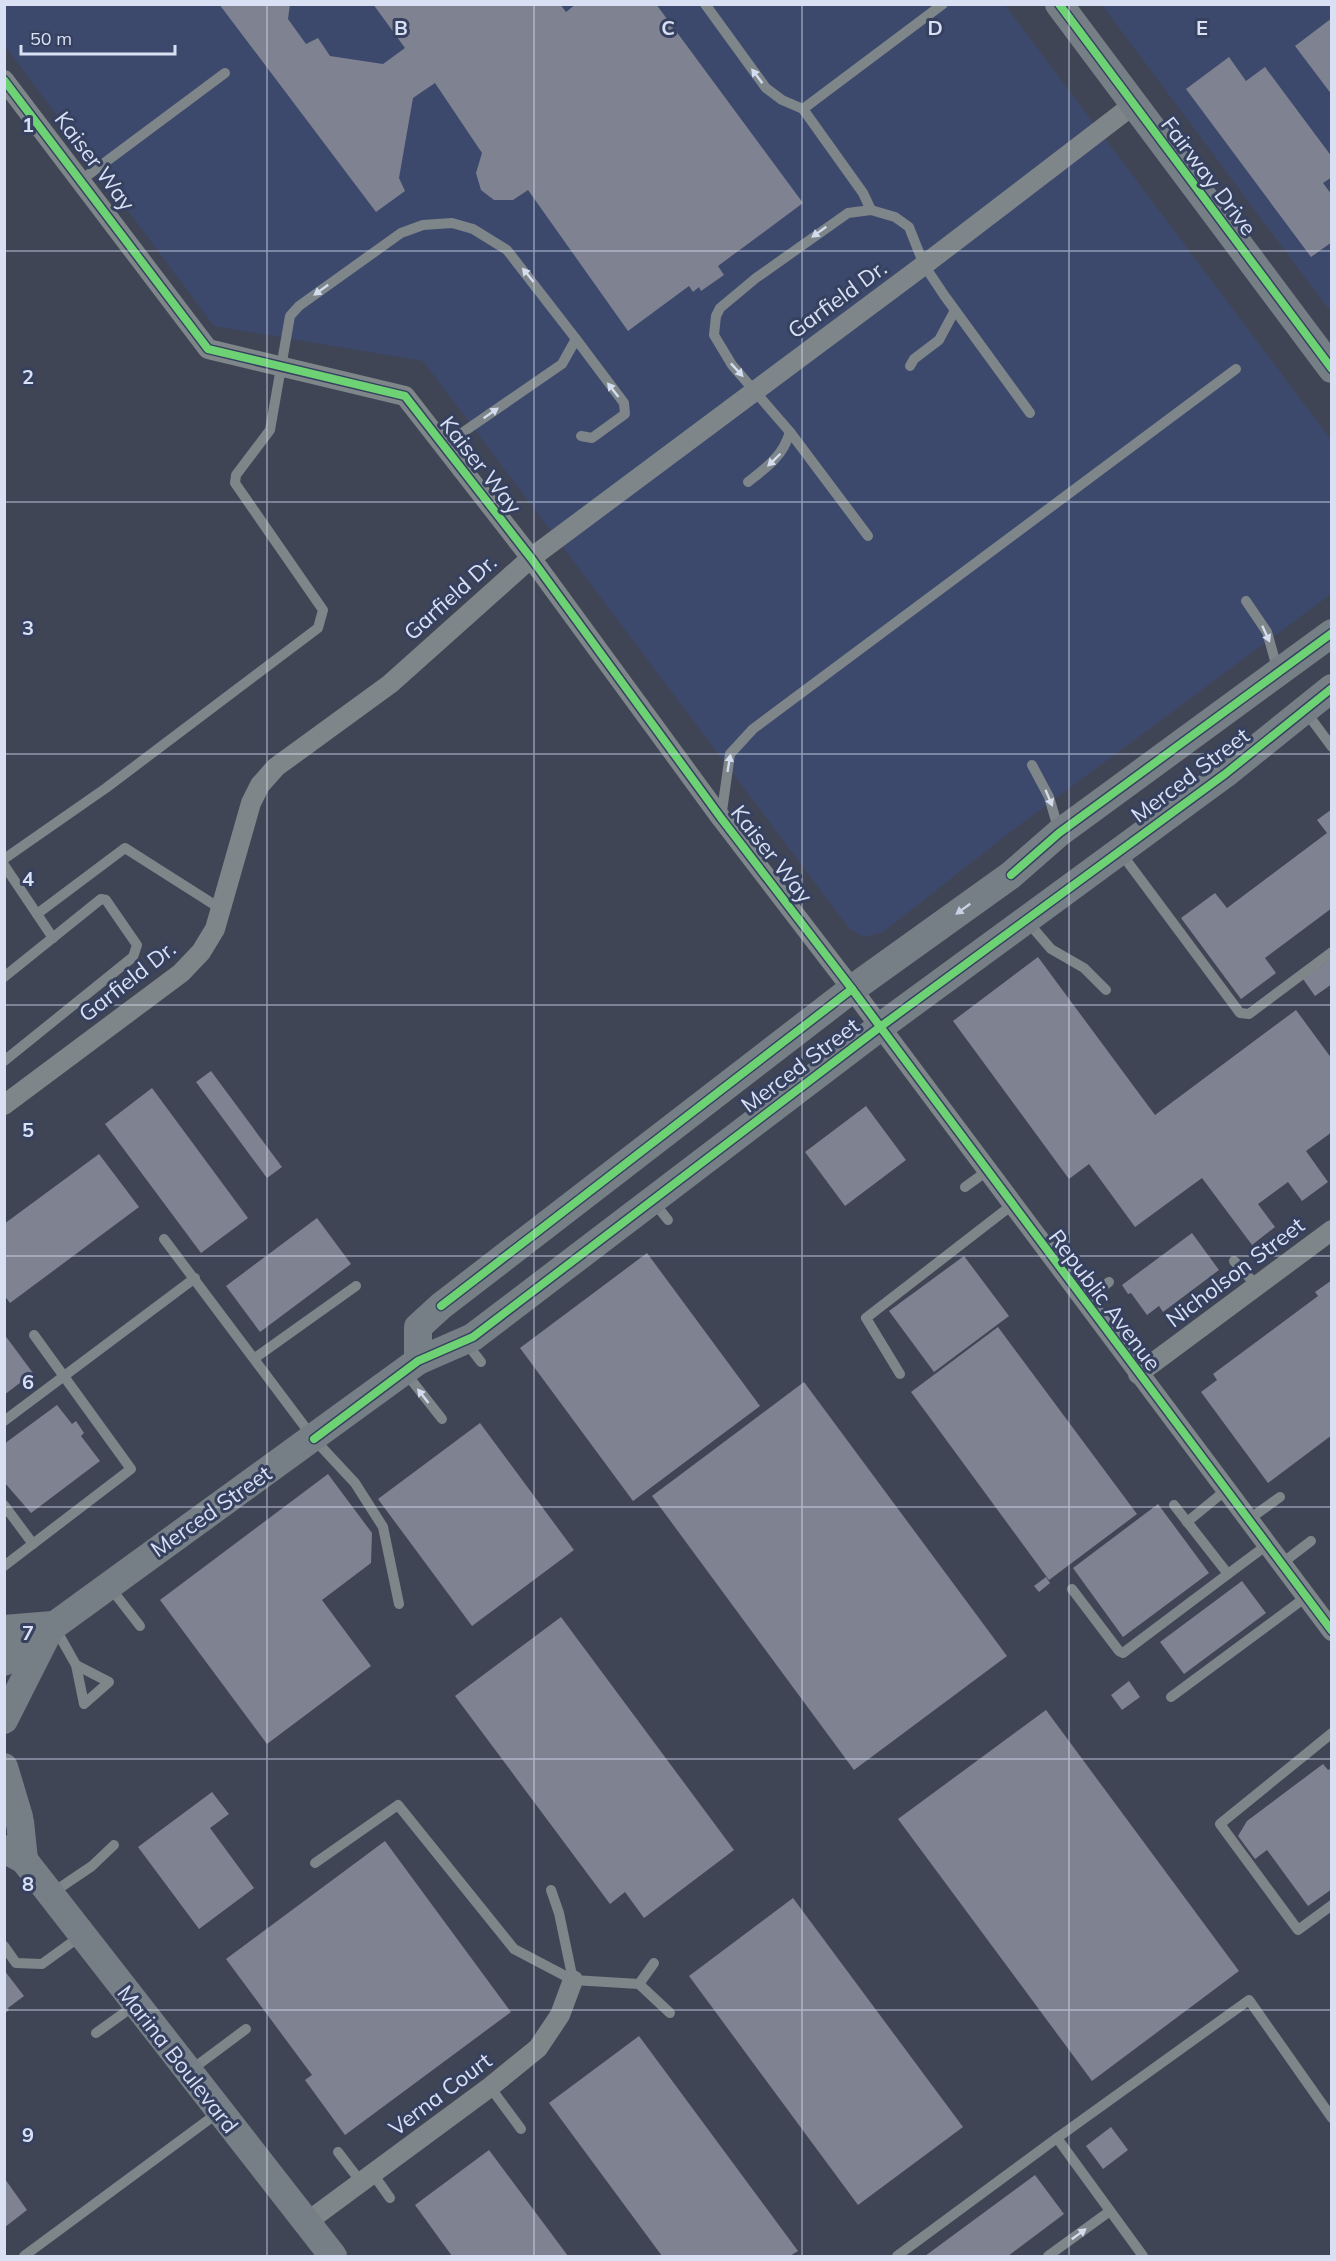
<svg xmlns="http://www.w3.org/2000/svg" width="1336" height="2261" font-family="Mulish,sans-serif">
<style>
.built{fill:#3d496c}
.building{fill:#7e8291}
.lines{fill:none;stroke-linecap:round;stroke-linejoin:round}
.lane{stroke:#7e8689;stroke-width:10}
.street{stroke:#7e8689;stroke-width:20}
.secondary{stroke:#777f86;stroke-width:28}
.cycleway-casing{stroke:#364160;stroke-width:11}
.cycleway{stroke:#6cd273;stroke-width:8}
.oneway{fill:#d4dcef}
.oneway2{fill:#cad1e4}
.grid{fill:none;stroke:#d9e0f4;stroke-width:1.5;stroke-opacity:0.55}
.labels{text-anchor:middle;stroke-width:6;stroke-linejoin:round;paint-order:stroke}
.street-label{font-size:22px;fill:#d9e0f4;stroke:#364160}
.grid-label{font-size:20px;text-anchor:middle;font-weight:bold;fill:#d9e0f4;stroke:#364160;stroke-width:6;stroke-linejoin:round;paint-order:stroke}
</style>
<rect width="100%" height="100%" fill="#404556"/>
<g class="built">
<polygon points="5,4 1005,5 1331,440 1331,594 1009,833 883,932 864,937 850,929 423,361 214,326 5,46"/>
<polygon points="1102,5 1331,5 1331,312"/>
</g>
<g class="building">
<polygon points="219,4 290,4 288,19 306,44 318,38 330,56 383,64 405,48 373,4 560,4 566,12 576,4 656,4 803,203 718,266 724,275 701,291 699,287 693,292 689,286 628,331 528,190 513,200 494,200 481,190 476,173 482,153 435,83 413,98 399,178 405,191 376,212"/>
<polygon points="1332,18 1332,95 1295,46"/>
<polygon points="1229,57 1246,81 1265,67 1332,157 1332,177 1323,183 1332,195 1332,242 1311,257 1186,89"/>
<polygon points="1332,809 1332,908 1265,958 1276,973 1241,999 1181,918 1215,893 1227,908 1327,833 1317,820"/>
<polygon points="1038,957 1155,1115 1296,1010 1332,1059 1332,1132 1306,1151 1328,1182 1302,1201 1288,1182 1258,1204 1275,1227 1252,1245 1202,1178 1135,1227 1089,1164 1069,1179 953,1021"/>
<polygon points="1332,958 1332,984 1315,996 1303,979"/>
<polygon points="211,1071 282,1167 267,1178 196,1082"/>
<polygon points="152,1088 248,1218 201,1253 105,1124"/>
<polygon points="866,1106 906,1160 845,1206 805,1152"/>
<polygon points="99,1154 139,1207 10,1303 4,1295 4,1224"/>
<polygon points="317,1218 351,1264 260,1332 226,1286"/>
<polygon points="1192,1233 1219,1270 1163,1312 1159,1306 1147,1315 1131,1293 1128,1294 1122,1285"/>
<polygon points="647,1253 760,1406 633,1501 520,1348"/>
<polygon points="964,1256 1009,1316 934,1372 889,1311"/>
<polygon points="1332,1280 1332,1435 1268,1483 1201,1392 1217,1380 1213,1374 1318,1296 1315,1292"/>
<polygon points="998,1327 1137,1514 1049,1580 911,1392"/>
<polygon points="4,1334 33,1373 4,1395"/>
<polygon points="804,1382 1007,1656 854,1770 652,1496"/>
<polygon points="57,1405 72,1424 76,1421 84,1433 81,1436 100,1461 31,1513 4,1482 4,1444"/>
<polygon points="480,1423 574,1550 472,1626 378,1499"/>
<polygon points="328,1474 372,1533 371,1563 322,1600 371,1666 267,1744 160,1600"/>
<polygon points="1158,1504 1209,1573 1123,1637 1073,1568"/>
<polygon points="1046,1577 1050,1583 1039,1592 1034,1586"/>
<polygon points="1242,1581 1266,1613 1184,1674 1160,1642"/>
<polygon points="561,1617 734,1850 644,1918 625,1892 610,1904 455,1696"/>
<polygon points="1129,1681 1140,1697 1122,1710 1111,1695"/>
<polygon points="1046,1710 1239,1971 1092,2081 898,1819"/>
<polygon points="1323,1764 1328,1770 1332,1768 1332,1889 1308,1906 1267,1850 1255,1859 1238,1836 1247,1821"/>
<polygon points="212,1792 229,1814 210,1828 254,1888 199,1929 138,1847"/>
<polygon points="385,1841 511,2012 345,2135 305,2080 312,2075 226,1959"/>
<polygon points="793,1898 963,2127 858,2205 689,1976"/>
<polygon points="4,1970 24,1996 8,2008 9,2010 4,2014"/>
<polygon points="639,2036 798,2251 790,2256 662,2256 549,2103"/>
<polygon points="1111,2127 1128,2150 1103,2169 1086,2146"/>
<polygon points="489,2150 568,2256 452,2256 415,2205"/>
<polygon points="1035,2175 1064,2214 1008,2256 925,2256"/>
<polygon points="5,2179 27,2210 5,2227"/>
</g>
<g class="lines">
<g class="lane">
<polyline points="705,4 766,88 782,100 803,109 863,193 871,210"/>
<polyline points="803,109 943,4"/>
<polyline points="80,181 225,73"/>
<polyline points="576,339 624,403 625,414 592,438 581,436"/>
<polyline points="910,366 914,359 939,340 954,312"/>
<path d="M748,482C767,467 783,456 790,432"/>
<polyline points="868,536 790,432 732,365 714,335 716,316 720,308 756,278 848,213 871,210 895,217 909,227 924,265 944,295 1030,413"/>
<polyline points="1246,601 1267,632 1278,671"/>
<polyline points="1306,712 1332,747"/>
<polyline points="1032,765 1049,797 1059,831"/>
<polyline points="721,818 730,754 753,729 1236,369"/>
<polyline points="1121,853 1240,1013 1249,1014 1332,952"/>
<polyline points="4,859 106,788 318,628 323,610 235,483 236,475 270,430 290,316 299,306 401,233 423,225 452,223 473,229 507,250 576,339 562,364 443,446"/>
<polyline points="4,865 53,938"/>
<polyline points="37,914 125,848 221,909"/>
<polyline points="1026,920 1051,949 1084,968 1106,990"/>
<polyline points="4,977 101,899 106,900 137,945 133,957 4,1061"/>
<polyline points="965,1187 987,1171"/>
<polyline points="653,1201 668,1220"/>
<polyline points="164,1239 314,1439 355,1483 383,1527 399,1604"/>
<polyline points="1234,1261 1257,1286"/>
<polyline points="1084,1301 1109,1282"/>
<polyline points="465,1341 481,1362"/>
<polyline points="255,1358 356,1286"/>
<polyline points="405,1372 442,1419"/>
<polyline points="900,1374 866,1318 1012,1205"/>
<polyline points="4,1421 195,1278"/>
<polyline points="4,1505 33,1544"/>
<polyline points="1174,1505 1228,1574 1267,1545"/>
<polyline points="1248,1520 1280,1497"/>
<polyline points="1187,1522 1226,1490"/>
<polyline points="1281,1564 1311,1541"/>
<polyline points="4,1566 131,1469 34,1335"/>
<polyline points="109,1586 140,1626"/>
<polyline points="1072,1589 1119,1651 1123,1653 1228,1574"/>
<polyline points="54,1626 76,1665 84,1704 109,1682 76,1665"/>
<polyline points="1171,1697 1306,1597"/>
<polyline points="1332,1733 1220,1824 1298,1930 1332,1905"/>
<polyline points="315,1863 398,1805 514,1949 573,1980 639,1984 654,1963"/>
<polyline points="551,1890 559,1913 573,1980"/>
<polyline points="52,1893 92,1866 114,1845"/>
<polyline points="4,1946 16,1963 42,1964 82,1935"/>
<polyline points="639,1984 670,2013"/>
<polyline points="96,2033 135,2005"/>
<polyline points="191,2070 246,2029"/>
<polyline points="490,2087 521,2129"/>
<polyline points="338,2152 361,2182"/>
<polyline points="373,2174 390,2198"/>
<polyline points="24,2256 219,2112"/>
<polyline points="897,2256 1057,2138"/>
<polyline points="1048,2256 1110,2211"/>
<polyline points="1143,2256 1057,2138 1249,2000 1332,2118"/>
</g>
<g class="street">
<polyline points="4,80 208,349 405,396 531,558 721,818 852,989 1332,1631"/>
<polyline points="4,1105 181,973 201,952 215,929 251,803 260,785 276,767 390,684 531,558 924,265 1133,105"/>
<polyline points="1138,1374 1332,1230"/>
<polyline points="307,2222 490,2087 538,2048 560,2015 573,1980"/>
</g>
<g class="secondary">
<polyline points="1059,4 1332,369"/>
<polyline points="418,1361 418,1327 441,1306 852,989 1011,875 1059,833 1332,633"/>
<polyline points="4,1629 53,1625"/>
<polyline points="4,1662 418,1361 473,1337 880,1027 1225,774 1332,688"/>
<polyline points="4,1720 48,1633"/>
<polyline points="4,1767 19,1817"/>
<polyline points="4,1800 20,1822 24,1860"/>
<polyline points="4,1849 24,1860 333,2256"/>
</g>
<defs>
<g id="cycleway">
<polyline points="1059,4 1332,369"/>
<polyline points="4,80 208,349 405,396 531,558 721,818 852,989 1332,1631"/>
<polyline points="1011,875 1059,833 1332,633"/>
<polyline points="441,1306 852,989"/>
<polyline points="314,1439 418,1361 473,1337 880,1027 1225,774 1332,688"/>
</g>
</defs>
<use href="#cycleway" class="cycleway-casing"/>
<use href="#cycleway" class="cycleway"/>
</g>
<defs><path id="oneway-solid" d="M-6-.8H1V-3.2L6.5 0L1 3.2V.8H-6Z" transform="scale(1.5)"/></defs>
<g class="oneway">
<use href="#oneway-solid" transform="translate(757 76) rotate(-127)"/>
<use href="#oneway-solid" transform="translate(819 232) rotate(144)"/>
<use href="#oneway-solid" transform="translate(528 275) rotate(-129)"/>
<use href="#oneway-solid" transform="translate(321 290) rotate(144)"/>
<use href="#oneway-solid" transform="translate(737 370) rotate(47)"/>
<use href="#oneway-solid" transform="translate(613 390) rotate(-128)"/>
<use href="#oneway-solid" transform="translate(491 413) rotate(-35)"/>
<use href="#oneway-solid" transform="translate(774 460) rotate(136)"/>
<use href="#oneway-solid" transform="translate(1266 634) rotate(65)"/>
<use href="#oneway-solid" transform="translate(729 763) rotate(-80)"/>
<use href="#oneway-solid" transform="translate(1049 798) rotate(67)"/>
<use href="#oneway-solid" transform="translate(423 1396) rotate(-128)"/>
<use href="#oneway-solid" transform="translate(1079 2234) rotate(-36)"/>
</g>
<use class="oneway2" href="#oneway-solid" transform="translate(963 909) rotate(144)"/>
<path class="grid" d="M267,4V2256M534,4V2256M802,4V2256M1069,4V2256M4,251H1332M4,502H1332M4,754H1332M4,1005H1332M4,1256H1332M4,1507H1332M4,1759H1332M4,2010H1332"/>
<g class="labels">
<g class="street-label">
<text transform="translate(95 161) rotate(53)" y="8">Kaiser Way</text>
<text transform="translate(1209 176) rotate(53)" y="8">Fairway Drive</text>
<text transform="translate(837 299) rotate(-36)" y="8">Garfield Dr.</text>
<text transform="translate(481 465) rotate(52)" y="8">Kaiser Way</text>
<text transform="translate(450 597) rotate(-42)" y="8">Garfield Dr.</text>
<text transform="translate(1190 775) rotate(-37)" y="8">Merced Street</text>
<text transform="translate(772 854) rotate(52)" y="8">Kaiser Way</text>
<text transform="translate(127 981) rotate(-38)" y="8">Garfield Dr.</text>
<text transform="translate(800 1065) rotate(-37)" y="8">Merced Street</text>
<text transform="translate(1235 1272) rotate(-37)" y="8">Nicholson Street</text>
<text transform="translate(1105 1300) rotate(53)" y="8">Republic Avenue</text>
<text transform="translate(211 1511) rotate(-35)" y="8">Merced Street</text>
<text transform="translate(178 2059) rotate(52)" y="8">Marina Boulevard</text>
<text transform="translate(440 2094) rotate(-37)" y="8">Verna Court</text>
</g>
</g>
<g class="grid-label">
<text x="401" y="35">B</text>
<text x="668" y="35">C</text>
<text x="935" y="35">D</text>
<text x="1202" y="35">E</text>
<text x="28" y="132">1</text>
<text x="28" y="384">2</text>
<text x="28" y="635">3</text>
<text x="28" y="886">4</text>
<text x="28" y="1137">5</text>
<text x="28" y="1389">6</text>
<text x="28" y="1640">7</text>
<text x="28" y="1891">8</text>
<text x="28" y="2142">9</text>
</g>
<rect width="1336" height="2261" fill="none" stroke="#d9e0f4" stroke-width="12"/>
<path d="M21 45v9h154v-9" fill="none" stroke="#d9e0f4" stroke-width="3"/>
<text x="30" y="45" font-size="18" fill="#d9e0f4" stroke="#364160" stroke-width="4.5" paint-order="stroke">50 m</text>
</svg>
